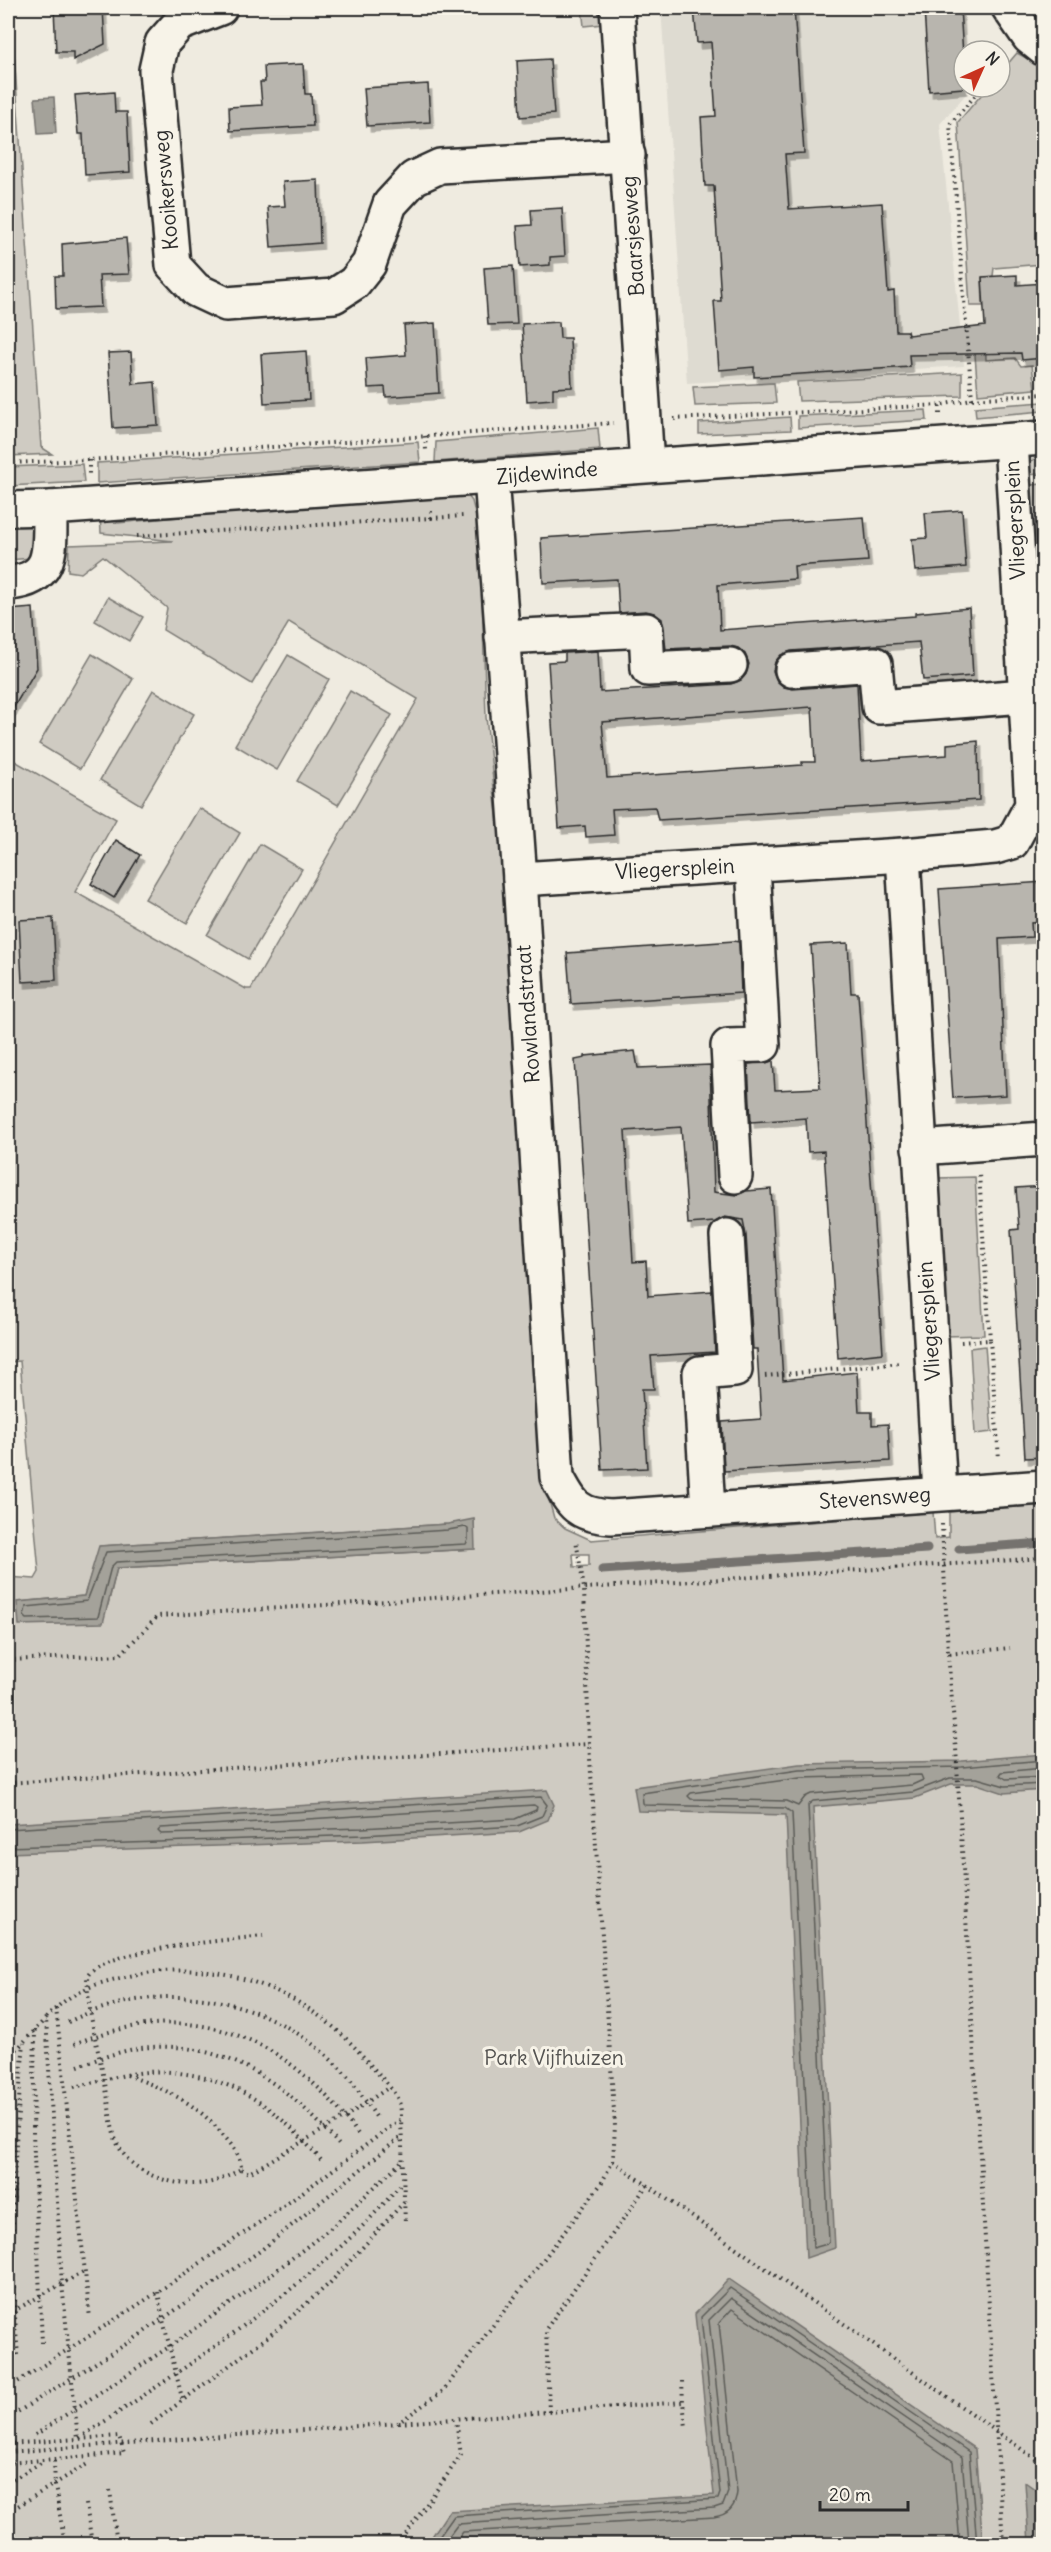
<svg xmlns="http://www.w3.org/2000/svg" width="1051" height="2552" font-family="Delius,sans-serif">
<style>
.built{fill:#dedbd1}
.green{fill:#cfcbc2;stroke:#7d7b76;stroke-width:1.5;fill-rule:evenodd}
.water{fill:#a4a29a;stroke:#74726e;stroke-width:1.5}
.lines{fill:none;stroke-linecap:round;stroke-linejoin:round}
.shore{stroke:#5b5b57;stroke-width:1.5}
.stream{stroke:#74726e;stroke-width:9}
.building{fill:#b8b5ae;stroke:#2b2b2b;stroke-width:1.5;fill-rule:evenodd;filter:url(#shadow)}
.minor-casing{stroke:#2b2b2b;stroke-width:38}
.path{stroke:#2b2b2b;stroke-width:4;stroke-dasharray:1.5 4.5;stroke-linecap:butt}
.minor{stroke:#f7f3e8;stroke-width:33}
.labels{text-anchor:middle;stroke-width:6;stroke-linejoin:round;paint-order:stroke}
.street-label{font-size:21px;fill:#2b2b2b;stroke:#f7f3e8}
.park-label{font-size:21px;fill:#545351;stroke:#f7f3e8}
</style>
<defs>
<filter id="shadow"><feDropShadow dx="3.5" dy="6" stdDeviation="0" flood-color="#0004"/></filter>
</defs>
<rect width="100%" height="100%" fill="#efebe0"/>
<filter id="ink" filterUnits="userSpaceOnUse"><feTurbulence type="fractalNoise" baseFrequency=".0167" numOctaves="2"/><feDisplacementMap in="SourceGraphic" scale="12" xChannelSelector="R" yChannelSelector="G"/><feConvolveMatrix kernelMatrix="1 2 1 2 8 2 1 2 1" color-interpolation-filters="sRGB"/></filter>
<g filter="url(#ink)">
<polygon class="built" points="661,8 960,8 964,87 967,87 967,93 940,124 964,366 687,383"/>
<g class="green">
<polygon points="8,8 11,8 41,447 52,454 8,456 8,437 10,435 8,399"/>
<polygon points="582,8 602,8 603,24 584,26"/>
<polygon points="1017,53 1043,67 1043,264 994,268 993,276 982,278 983,306 970,306 958,122 988,87 1000,87 1000,73"/>
<polygon points="985,327 986,360 1015,358 1021,366 1032,365 1035,389 978,394 973,329"/>
<polygon points="962,373 962,396 799,401 797,382"/>
<polygon points="774,383 776,403 695,406 693,387"/>
<polygon points="1043,402 1043,411 976,417 975,407"/>
<polygon points="926,410 927,420 798,428 798,416"/>
<polygon points="790,417 791,430 699,434 699,423"/>
<polygon points="598,428 600,449 435,462 436,442"/>
<polygon points="418,442 420,462 97,483 97,463"/>
<polygon points="1043,454 1043,474 1022,475 1026,464"/>
<polygon points="82,464 84,482 8,486 8,467"/>
<polygon points="1043,484 1044,484 1043,707 1039,587 1031,485"/>
<path d="M462,489L472,501L480,533L486,717L501,851L519,1135L529,1254L540,1468L554,1518L565,1528L591,1540L933,1512L935,1539L949,1537V1512L1043,1505V2544H8V1577L35,1579L39,1572L20,1361L8,1362V757L116,819L75,892L246,989H251L418,699L289,622L252,684L163,630L167,608L103,556L81,573L68,571L69,545L173,541L101,533L100,514L110,515L118,523ZM474,1520V1549L117,1568L108,1605L17,1602L84,1596L100,1546L448,1524ZM589,1554V1566L574,1567L573,1554Z"/>
<polygon points="9,524 37,525 32,558 8,560"/>
<polygon points="108,597 143,617 129,641 95,621"/>
<polygon points="92,654 133,679 80,769 39,744"/>
<polygon points="288,655 329,679 277,770 235,745"/>
<polygon points="153,690 194,714 141,805 100,780"/>
<polygon points="350,691 392,715 338,805 297,781"/>
<polygon points="199,808 240,833 187,923 145,899"/>
<polygon points="260,844 302,869 248,959 207,935"/>
<polygon points="975,1177 984,1335 945,1336 938,1178"/>
<polygon points="985,1346 992,1432 975,1434 970,1348"/>
</g>
<g class="water">
<polygon points="54,97 56,133 38,134 35,98"/>
<polygon points="474,1519 475,1549 117,1568 103,1623 19,1625 17,1602 84,1596 99,1546 448,1524"/>
<polygon points="1043,1754 1043,1790 1004,1793 977,1784 951,1784 915,1798 813,1807 835,2248 806,2258 786,1815 638,1811 634,1787 799,1764 962,1761"/>
<polygon points="547,1790 554,1805 548,1820 519,1832 363,1841 8,1853 8,1824"/>
<polygon points="729,2279 975,2449 983,2544 427,2544 449,2511 714,2495 695,2314"/>
<polygon points="1025,2482 1043,2495 1043,2544 1029,2544"/>
</g>
<g class="lines">
<g class="shore">
<polygon points="465,1527 468,1529 468,1540 466,1544 116,1562 111,1567 98,1617 27,1619 24,1616 26,1607 87,1601 106,1552 448,1530"/>
<polyline points="1044,1760 962,1767 799,1770 642,1793 643,1803 645,1805 785,1808 792,1813 813,2248 827,2244 829,2241 808,1805 813,1801 913,1792 950,1778 977,1778 1005,1786 1044,1784"/>
<polyline points="1044,1768 1002,1772 1000,1775 1006,1779 1044,1777"/>
<polygon points="921,1775 923,1780 912,1785 811,1794 805,1797 798,1806 786,1801 691,1799 688,1796 691,1793 800,1778"/>
<polygon points="534,1805 537,1807 536,1810 515,1819 362,1828 161,1834 158,1831 161,1828"/>
<polyline points="8,1829 541,1797 547,1805 542,1816 517,1826 363,1835 8,1847"/>
<polyline points="434,2544 454,2516 718,2499 720,2493 701,2317 730,2288 969,2452 977,2544"/>
<polyline points="443,2544 458,2524 714,2508 723,2505 728,2492 709,2320 731,2298 962,2457 969,2544"/>
<path d="M454,2544L463,2532L714,2517C728,2515 736,2506 737,2492L719,2323L732,2309L953,2461L960,2544"/>
</g>
<g class="stream">
<polyline points="959,1549 1044,1543"/>
<polyline points="602,1570 927,1549"/>
</g>
</g>
<g class="building">
<polygon points="54,8 103,8 105,44 73,60 73,52 56,52"/>
<polygon points="694,8 794,8 804,153 785,154 789,209 882,203 888,292 894,291 896,331 907,331 908,335 985,326 982,277 1017,275 1017,285 1044,283 1044,358 1022,360 1021,353 909,355 910,367 754,377 754,367 719,370 714,301 721,301 714,186 705,186 701,117 716,116 711,42 697,43"/>
<polygon points="924,8 960,8 963,55 961,55 963,88 929,91"/>
<polygon points="550,59 554,114 520,117 517,61"/>
<polygon points="303,64 305,94 311,94 313,126 230,131 229,107 262,105 260,82 265,82 264,66"/>
<polygon points="428,84 430,122 367,126 364,88"/>
<polygon points="114,92 115,112 127,112 130,172 85,175 83,134 78,134 75,95"/>
<polygon points="318,180 320,243 271,247 268,207 285,206 283,182"/>
<polygon points="562,208 565,256 550,257 550,265 520,267 517,226 532,225 531,210"/>
<polygon points="126,238 129,274 99,275 101,307 56,309 55,276 63,276 62,244"/>
<polygon points="513,266 517,324 488,325 484,268"/>
<polygon points="559,322 560,338 570,338 572,387 553,388 553,399 527,401 522,324"/>
<polygon points="435,323 439,393 386,397 385,387 368,388 366,358 406,355 404,325"/>
<polygon points="306,351 309,400 264,403 261,354"/>
<polygon points="131,352 133,384 155,382 158,425 113,428 108,353"/>
<polygon points="962,510 966,567 915,571 912,539 927,538 925,513"/>
<path d="M864,517L868,561L794,566L795,579L718,585L720,630L915,616V613L969,608L973,676L923,680L919,642L791,651L781,655L775,662L773,671L777,681L784,687L793,689L857,684L861,761L947,755V744L978,741L979,800L658,820L655,807L612,809L614,835L586,837L585,826L559,828L548,662L565,661V653L598,651L600,692L731,684L741,680L746,674L749,664L745,654L738,648L730,646L666,649L662,619L654,613L646,611L619,613L617,579L543,583L541,538ZM812,707L815,762H802V765L607,778L602,722Z"/>
<polygon points="33,608 37,668 8,717 8,610"/>
<polygon points="116,840 140,855 114,898 91,884"/>
<polygon points="1044,882 1044,922 1031,923 1032,937 999,939 1006,1095 953,1098 939,889"/>
<polygon points="53,918 56,980 22,982 19,920"/>
<polygon points="734,941 739,942 741,993 571,1004 567,953"/>
<polygon points="848,943 851,993 858,993 883,1353 838,1358 824,1151 808,1152 806,1118 751,1122 748,1064 773,1061 775,1090 820,1088 811,945"/>
<polygon points="635,1051 638,1068 710,1065 714,1192 737,1195 746,1191 771,1189 783,1380 857,1372 859,1412 872,1412 872,1425 888,1424 890,1461 724,1471 722,1422 761,1419 757,1349 753,1349 746,1235 743,1220 725,1217 715,1222 688,1224 681,1127 625,1131 633,1262 646,1261 648,1296 712,1291 715,1352 651,1356 654,1389 642,1389 647,1468 602,1470 575,1060 585,1058 585,1056"/>
<polygon points="1044,1186 1044,1457 1025,1458 1011,1230 1019,1229 1016,1188"/>
</g>
<g class="lines">
<defs>
<g id="minor">
<polyline points="220,8 179,24 162,43 156,70 173,265 196,290 226,304 334,296 354,283 369,264 390,204 414,178 440,166 628,155"/>
<polyline points="617,8 647,465"/>
<polyline points="1009,8 1029,37 1044,49"/>
<path d="M491,477L520,879L557,1477C572,1506 578,1515 611,1517L1044,1487"/>
<polyline points="8,509 50,508 1044,438"/>
<path d="M8,583C57,580 49,545 50,508"/>
<polyline points="502,637 646,630 648,669 730,665"/>
<polyline points="792,670 875,664 879,707 1026,696"/>
<polyline points="903,855 940,1493"/>
<polyline points="520,879 903,855 995,847 1012,842 1032,805 1011,441"/>
<polyline points="919,1148 1044,1139"/>
<polyline points="735,1176 728,1046 763,1045 753,865"/>
<polyline points="708,1510 700,1373 735,1370 727,1236"/>
</g>
</defs>
<use href="#minor" class="minor-casing"/>
<g class="path">
<polyline points="1000,67 1007,58"/>
<polyline points="972,399 950,124 983,87"/>
<polyline points="940,414 940,405 972,399 1044,394"/>
<polyline points="674,419 940,405"/>
<polyline points="425,436 426,450"/>
<polyline points="89,460 89,474"/>
<polyline points="8,463 89,460 613,423"/>
<polyline points="431,518 463,516"/>
<polyline points="137,536 431,518 431,511"/>
<polyline points="990,1340 999,1459"/>
<polyline points="961,1342 990,1340 979,1174"/>
<polyline points="765,1376 901,1363"/>
<polyline points="942,1524 948,1654 1010,1648"/>
<polyline points="948,1654 956,1748 1003,2544"/>
<polyline points="8,1660 120,1655 158,1616 1044,1558"/>
<polyline points="8,1722 10,1782"/>
<polyline points="8,1783 589,1744"/>
<polyline points="56,2008 90,2318"/>
<path d="M46,2018C70,1992 92,1984 125,1977C218,1955 307,1989 367,2061C376,2072 397,2092 400,2105C401,2109 401,2114 401,2119"/>
<path d="M68,2022C164,1975 274,1995 346,2075C358,2089 368,2104 378,2120"/>
<polyline points="35,2030 33,2132 42,2343"/>
<path d="M74,2044C192,1996 285,2034 358,2134"/>
<path d="M8,2059L46,2018L62,2284L78,2439C172,2377 267,2315 350,2238C369,2221 386,2201 403,2182"/>
<path d="M78,2066C98,2059 119,2051 141,2048C223,2038 289,2085 339,2145"/>
<polyline points="8,2074 10,2057"/>
<path d="M127,2075C167,2090 196,2102 224,2136C232,2145 241,2156 241,2169C235,2172 228,2177 221,2179C189,2192 136,2179 119,2147C111,2132 110,2111 107,2094C100,2056 88,2016 87,1977C99,1949 231,1940 263,1936"/>
<path d="M74,2087C105,2080 139,2069 170,2072C239,2078 278,2110 321,2160"/>
<polyline points="613,2161 1044,2465"/>
<polyline points="241,2169 249,2173 345,2117 388,2088"/>
<polyline points="158,2292 163,2320 183,2402"/>
<polyline points="8,2314 85,2271"/>
<path d="M18,2355C8,2251 14,2146 24,2043"/>
<polyline points="682,2381 683,2402"/>
<polyline points="8,2388 158,2292 292,2200 401,2119 405,2223"/>
<polyline points="549,2412 546,2329 647,2185"/>
<polyline points="8,2418 134,2339 260,2251 402,2136"/>
<polyline points="399,2423 683,2402 686,2427"/>
<polyline points="151,2424 274,2332 330,2283 404,2202"/>
<polyline points="35,2435 169,2347 269,2276 332,2227 403,2160"/>
<polyline points="8,2444 119,2436 124,2453 8,2463"/>
<polyline points="8,2452 398,2423 443,2391 601,2184 613,2161 615,2126 589,1744 584,1588 576,1540"/>
<polyline points="54,2461 55,2486 65,2544"/>
<polyline points="8,2482 41,2463"/>
<polyline points="110,2490 117,2544"/>
<polyline points="86,2504 92,2544"/>
<polyline points="8,2512 89,2463"/>
<polyline points="37,2536 39,2544"/>
<polyline points="399,2544 461,2455 456,2420"/>
</g>
<use href="#minor" class="minor"/>
</g>
</g>
<g class="labels">
<g class="street-label">
<text transform="translate(166 190) rotate(-95)" y="7">Kooikersweg</text>
<text transform="translate(633 236) rotate(-94)" y="7">Baarsjesweg</text>
<text transform="translate(547 473) rotate(-5)" y="7">Zijdewinde</text>
<text transform="translate(1015 520) rotate(-93)" y="7">Vliegersplein</text>
<text transform="translate(675 869) rotate(-3)" y="7">Vliegersplein</text>
<text transform="translate(528 1014) rotate(-94)" y="7">Rowlandstraat</text>
<text transform="translate(929 1321) rotate(-94)" y="7">Vliegersplein</text>
<text transform="translate(875 1498) rotate(-4)" y="7">Stevensweg</text>
</g>
<g class="park-label">
<text x="554" y="2065">Park Vijfhuizen</text>
</g>
</g>
<rect width="1051" height="2552" fill="none" stroke="#f7f3e8" stroke-width="30"/>
<rect x="15" y="15" width="1021" height="2522" fill="none" stroke="#2b2b2b" stroke-width="2" filter="url(#ink)"/>
<g transform="translate(982 69) rotate(45)"><circle r="28" fill="#f7f3e8" stroke="#a5a39c" stroke-width="1.5"/>
<path d="M0-4.5L10 22L0 15L-10 22Z" fill="#c8321e"/>
<text y="-9" font-size="16" font-weight="bold" text-anchor="middle" fill="#2b2b2b">N</text>
</g>
<path d="M820 2501v9h88v-9" fill="none" stroke="#2b2b2b" stroke-width="3"/>
<text x="829" y="2501" font-size="18" fill="#2b2b2b" stroke="#f7f3e8" stroke-width="4.5" paint-order="stroke">20 m</text>
</svg>
